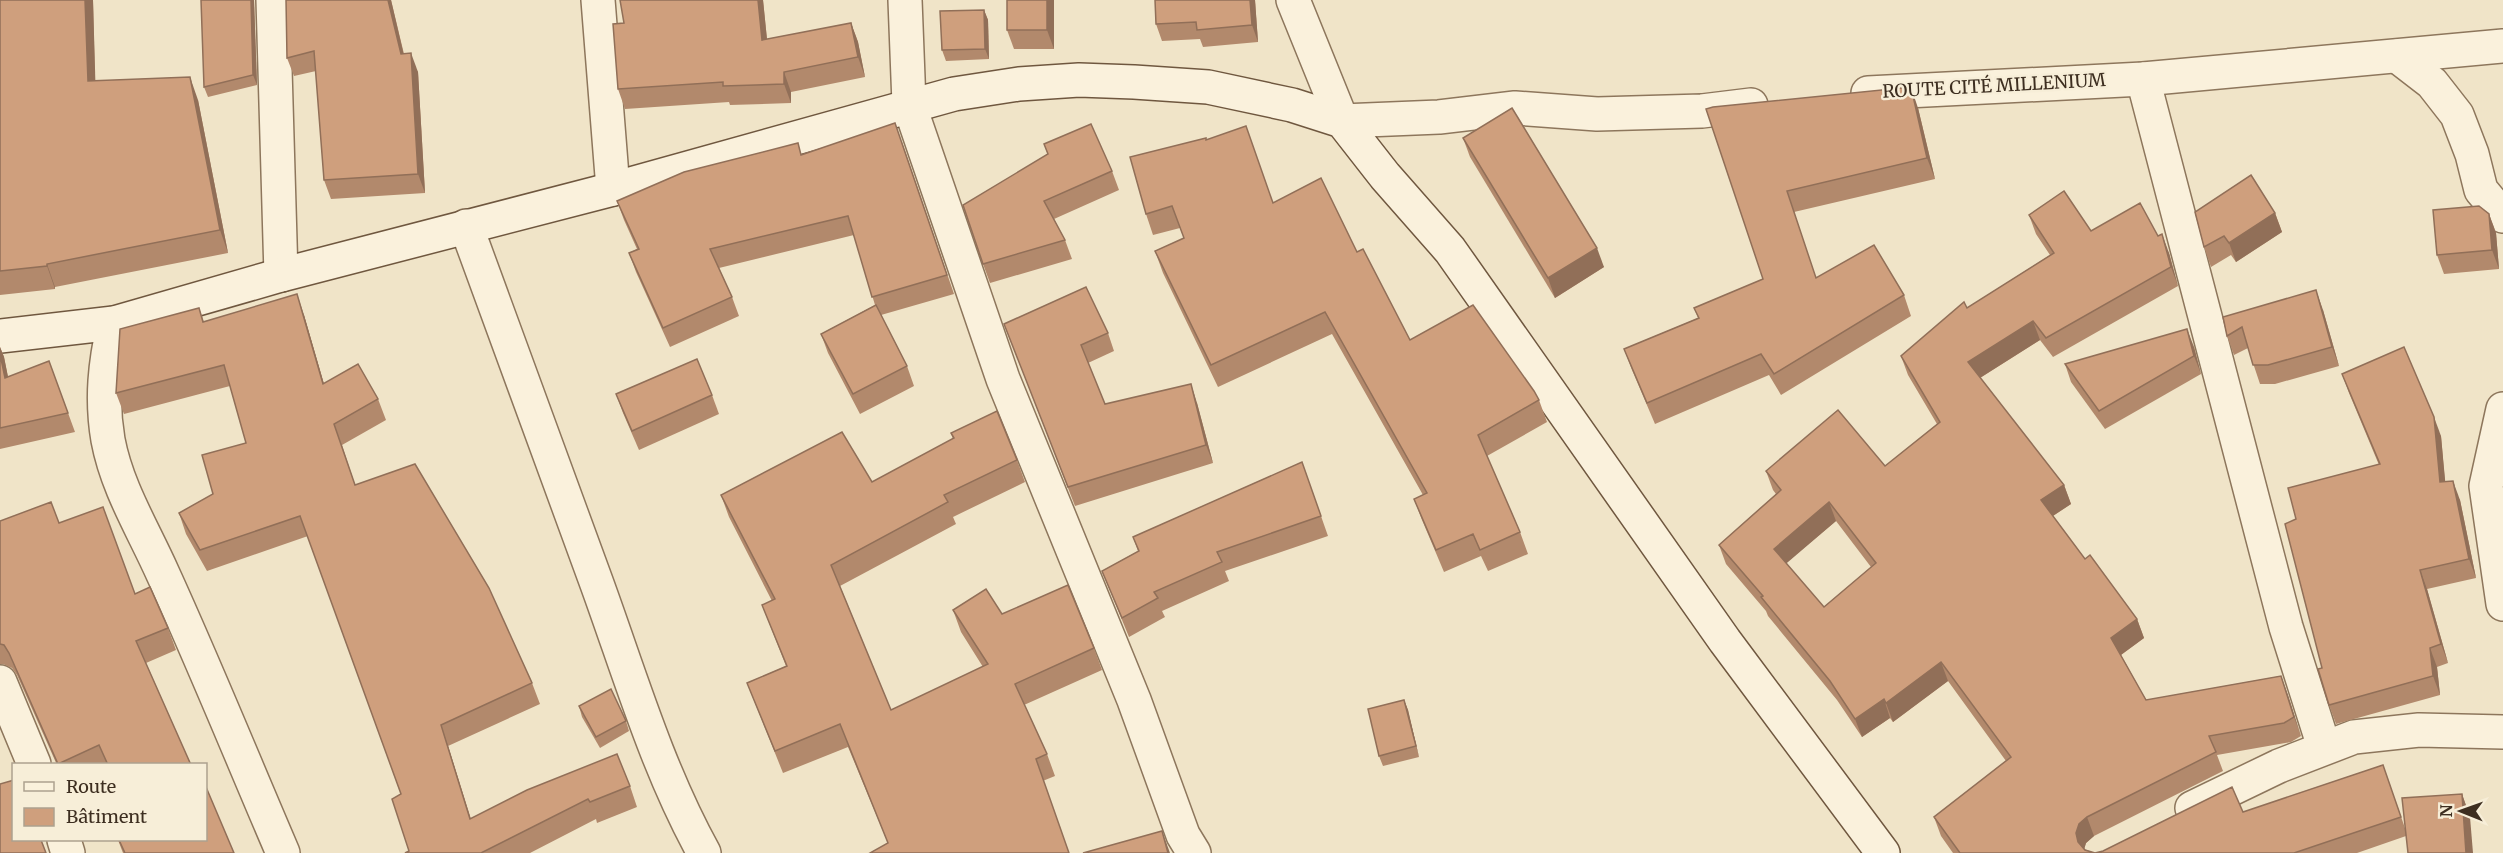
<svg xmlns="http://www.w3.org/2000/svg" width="2503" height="853" font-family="Merriweather,serif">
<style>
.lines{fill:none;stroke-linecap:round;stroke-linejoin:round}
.street-casing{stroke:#8d765c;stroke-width:36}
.secondary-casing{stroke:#6f573f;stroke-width:36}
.street{stroke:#faf1dc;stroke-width:33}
.secondary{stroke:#faf1dc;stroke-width:33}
.wall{fill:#b2896c;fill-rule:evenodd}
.shaded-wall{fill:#916f58}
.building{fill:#cf9f7d;stroke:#916f58;stroke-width:1.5;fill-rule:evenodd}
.labels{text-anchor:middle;stroke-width:5;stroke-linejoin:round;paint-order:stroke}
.street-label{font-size:18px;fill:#3d2e20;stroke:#f7eed8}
</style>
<rect width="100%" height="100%" fill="#f0e4c8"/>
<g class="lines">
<defs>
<g id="street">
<polyline points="273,0 281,275"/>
<polyline points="598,0 613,189"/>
<polyline points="905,0 909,104 1003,379 1134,700 1183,835 1194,853"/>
<polyline points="1293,0 1342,121 1439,117 1515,108 1597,114 1702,111 1751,105"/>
<polyline points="2397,56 2432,83 2457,115 2472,154 2481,190 2503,216"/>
<polyline points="2143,79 2286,627 2324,747"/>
<polyline points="1868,93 2143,79 2503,46"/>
<path d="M466,226C509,345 554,464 597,584C630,675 657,768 704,853"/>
<path d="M114,323C105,363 101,399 108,440C117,488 143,529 163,574C205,666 243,760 283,853"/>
<polyline points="2503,409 2486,486 2503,604"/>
<polyline points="0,682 34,764"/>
<polyline points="2192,808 2279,766 2354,737 2419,730 2503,732"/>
<polyline points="64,840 68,853"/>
</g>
<polyline id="secondary" points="0,336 114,323 281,275 613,189 954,94 1019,84 1079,80 1134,82 1208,87 1292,105 1342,121 1385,176 1450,250 1725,641 1883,853"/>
</defs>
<use href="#street" class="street-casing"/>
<use href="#secondary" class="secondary-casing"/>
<use href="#street" class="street"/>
<use href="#secondary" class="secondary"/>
</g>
<g class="wall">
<polygon points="0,0 93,0 95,80 198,100 228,253 55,287 55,289 0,295"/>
<polygon points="254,0 257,85 208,97 204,87"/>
<polygon points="286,0 391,0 404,54 418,72 425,193 331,199 324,180 316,71 294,76 287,58"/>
<polygon points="763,0 767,39 851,23 858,42 865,77 791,92 791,103 730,105 729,102 625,109 618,89 624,23"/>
<polygon points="1007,0 1054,0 1054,49 1014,49 1007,30"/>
<polygon points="1155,0 1255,0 1258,42 1203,47 1200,39 1162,41 1156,24"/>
<polygon points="984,10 988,20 989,59 946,61 942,50"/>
<polygon points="1918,108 1935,179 1794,212 1816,278 1904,295 1911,316 1781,395 1769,375 1655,424 1632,370 1624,349 1698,318 1694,308 1763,279 1706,109"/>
<polygon points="1463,138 1604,267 1555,298 1470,157"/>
<polygon points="1207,140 1273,203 1357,252 1410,340 1539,400 1547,422 1487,456 1520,532 1528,554 1488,571 1481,556 1444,572 1422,520 1414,499 1423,495 1332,334 1218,387 1163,273 1155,251 1184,238 1180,228 1153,235 1146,214"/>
<polygon points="902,142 954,294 881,315 907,366 914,386 860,414 828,353 821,334 875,305 854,235 719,268 732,297 739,316 670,347 636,272 629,253 637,249 624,220 617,201 802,155"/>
<polygon points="1044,144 1112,171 1119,190 1054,219 1065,240 1072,259 990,283 983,264 1048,155"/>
<polygon points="2195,212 2275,213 2282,232 2236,262 2231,255 2211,267 2204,247"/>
<polygon points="2489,214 2496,233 2499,269 2444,274 2437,255"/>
<path d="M2029,215L2091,231L2158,236L2169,253L2178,286L2053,357L2040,340L1980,378L2064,485L2071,504L2053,516L2085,559L2137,619L2144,638L2121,655L2146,700L2281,676L2301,736L2291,742L2217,755L2223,771L2094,836L2086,843L2084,849L2095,853L2103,851L2243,812L2383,765L2406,831L2462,794L2470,817L2406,836L2357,853H1953L1941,836L1934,817L2006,761L1948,681L1893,722L1890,718L1862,737L1837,700L1768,616L1766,611L1726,564L1719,545L1776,494L1773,490L1766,471L1885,466L1937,424L1908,375L1901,356L1967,308L2050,255L2036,234ZM1836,521L1871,567L1824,607L1786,563Z"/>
<polygon points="199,308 204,322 304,315 324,384 378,399 386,420 342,445 355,485 532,683 540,704 448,746 471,819 630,786 637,807 597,823 596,819 530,853 405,853 409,851 401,794 308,536 207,571 186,534 179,513 213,494 246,443 230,386 124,414 116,393"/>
<polygon points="2323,310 2339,366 2275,384 2260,384 2248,348 2234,355 2227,336 2223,317"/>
<polygon points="1004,324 1108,333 1114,351 1088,363 1105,404 1197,403 1213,463 1075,506"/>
<polygon points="0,347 4,357 8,377 49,361 75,432 0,449"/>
<polygon points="2194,347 2201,374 2105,429 2071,382 2065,364"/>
<polygon points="2342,374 2441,436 2445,482 2460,500 2476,578 2427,589 2448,663 2437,667 2440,695 2336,724 2329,705 2296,519 2379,465 2349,393"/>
<polygon points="616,394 712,395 719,414 639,450 623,413"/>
<polygon points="951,433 1017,460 1025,482 953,517 956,524 840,586 891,710 983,667 961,632 953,610 1002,614 1094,648 1102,670 1024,705 1047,754 1055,776 888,843 848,747 783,773 747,683 786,666 762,605 772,601 729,517 721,495 872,482 953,439"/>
<polygon points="1302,462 1328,536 1225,571 1229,581 1162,611 1165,617 1129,637 1102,571 1138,551 1133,537"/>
<polygon points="0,521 59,523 135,594 168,628 176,650 146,663 191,765 57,765 17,675 12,668 3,664 0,664"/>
<polygon points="1404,700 1408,710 1419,757 1383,766 1379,756"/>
<polygon points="579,706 626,721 629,731 600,748 582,717"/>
<polygon points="118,840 206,840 234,853 123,853"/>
</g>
<g class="shaded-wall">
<polygon points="85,0 93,0 96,103 88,81"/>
<polygon points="251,0 254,0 257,85 253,75"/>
<polygon points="388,0 391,0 408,73 401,54"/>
<polygon points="758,0 763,0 769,60 762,40"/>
<polygon points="1047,0 1054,0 1054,49 1047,30"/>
<polygon points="1250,0 1255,0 1258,42 1252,25"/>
<polygon points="984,10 988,20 989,59 985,49"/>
<polygon points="851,23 858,42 865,77 858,57"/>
<polygon points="411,53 418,72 425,193 418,174"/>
<polygon points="784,72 791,92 791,103 784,84"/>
<polygon points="190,77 198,100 228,253 220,230"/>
<polygon points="1911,87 1918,108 1935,179 1927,158"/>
<polygon points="2275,213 2282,232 2236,262 2229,243"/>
<polygon points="2489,214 2496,233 2499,269 2492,250"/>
<polygon points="2162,234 2169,253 2178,286 2171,267"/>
<polygon points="1597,248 1604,267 1555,298 1548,278"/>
<polygon points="47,264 55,287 55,289 47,266"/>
<polygon points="2316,290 2323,310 2339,366 2332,347"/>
<polygon points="297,294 304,315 330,405 323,384"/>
<polygon points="2033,321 2040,340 1975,381 1968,362"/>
<polygon points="2187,329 2194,347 2201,374 2194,356"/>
<polygon points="0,347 4,357 12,397 5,378 0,354"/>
<polygon points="1191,384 1197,403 1213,463 1206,445"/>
<polygon points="2434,417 2441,436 2447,501 2440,482"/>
<polygon points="2453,481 2460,500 2476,578 2469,559"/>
<polygon points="2064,485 2071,504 2048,519 2041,500"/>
<polygon points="1829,502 1836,521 1781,568 1774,549"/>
<polygon points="2420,570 2427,589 2448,663 2441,644"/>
<polygon points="2137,619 2144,638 2118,657 2111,638"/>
<polygon points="2430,648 2437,667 2440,695 2433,676"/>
<polygon points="1941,662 1948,681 1893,722 1886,703"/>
<polygon points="2281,676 2288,695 2301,736 2294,717"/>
<polygon points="1884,699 1890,718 1862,737 1855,719"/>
<polygon points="1404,700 1408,710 1419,757 1416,746"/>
<polygon points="441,725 448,746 477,840 470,819"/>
<polygon points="2462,794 2470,817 2473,853 2466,853"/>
<polygon points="2087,817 2094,836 2086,843 2083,853 2078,842 2076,833 2079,824"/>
<polygon points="1162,831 1170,853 1168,853"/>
</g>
<g class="building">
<polygon points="0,0 85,0 88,81 190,77 220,230 47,264 47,266 0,271"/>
<polygon points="201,0 251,0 253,75 204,87"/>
<polygon points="286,0 388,0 401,54 411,53 418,174 324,180 314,51 287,58"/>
<polygon points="620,0 758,0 762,40 851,23 858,57 784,72 784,84 723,86 723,82 618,89 613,24 624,23"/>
<rect x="1007" y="0" width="40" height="30"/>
<polygon points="1155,0 1250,0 1252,25 1197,30 1196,22 1156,24"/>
<polygon points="984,10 985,49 942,50 940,11"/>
<polygon points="1911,87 1927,158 1787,191 1816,278 1874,245 1904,295 1774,374 1761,354 1647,403 1624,349 1699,318 1694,308 1763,279 1706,109 1713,107"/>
<polygon points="1512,108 1597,248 1548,278 1463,138"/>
<polygon points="895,123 947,275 872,297 848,216 710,249 732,297 663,328 629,253 639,249 617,201 684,172 798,143 801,155"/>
<polygon points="1091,124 1112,171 1044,201 1065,240 983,264 963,205 1048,154 1044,144"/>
<polygon points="1246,126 1273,203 1321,178 1357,252 1363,249 1410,340 1473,305 1534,391 1539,400 1478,435 1520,532 1480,550 1473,534 1436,550 1414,499 1427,493 1325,312 1211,365 1155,251 1184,238 1172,206 1146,214 1130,157 1206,138 1206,140"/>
<polygon points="2251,175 2275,213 2229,243 2224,236 2204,247 2195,212"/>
<path d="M2064,191L2091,231L2140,203L2158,236L2162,234L2171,267L2046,338L2033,321L1968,362L2064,485L2041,500L2085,559L2090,555L2137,619L2111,638L2146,700L2281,676L2294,717L2284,723L2209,736L2216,752L2087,817L2079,824L2076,833L2078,842L2085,850L2095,853L2103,851L2232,787L2243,812L2383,765L2401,817L2294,853H1960L1934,817L2011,757L1941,662L1886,703L1884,699L1855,719L1830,681L1761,597L1763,596L1719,545L1781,490L1766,471L1838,410L1885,466L1940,422L1901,356L1964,302L1967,308L2054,253L2029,215ZM1829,502L1876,563L1824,607L1774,549Z"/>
<polygon points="2479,206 2489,214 2492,250 2437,255 2433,210"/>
<polygon points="1086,287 1108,333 1081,345 1105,404 1191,384 1206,445 1068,487 1004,324"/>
<polygon points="2316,290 2332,347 2268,365 2253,365 2242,327 2227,336 2223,317"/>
<polygon points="297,294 323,384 358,364 378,399 334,424 355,485 415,464 489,588 532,683 441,725 470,819 527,790 617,754 630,786 590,802 588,799 481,853 405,853 409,851 392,799 401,794 300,516 200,550 179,513 213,494 202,455 246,443 224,365 116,393 120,329 199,308 203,322"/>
<polygon points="876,305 907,366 853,394 821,334"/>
<polygon points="2187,329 2194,356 2099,411 2065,364"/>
<polygon points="2404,347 2434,417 2440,482 2453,481 2469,559 2420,570 2441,644 2430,648 2433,676 2329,705 2318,669 2322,668 2285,524 2296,519 2288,488 2380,464 2342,374"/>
<polygon points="0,354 5,378 49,361 68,413 0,428"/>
<polygon points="697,359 712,395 632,431 616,394"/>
<polygon points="997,411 1017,460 944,495 948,502 831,565 891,710 988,664 953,610 986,589 1002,614 1068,585 1094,648 1015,684 1047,754 1036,759 1069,853 870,853 888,843 840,724 775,751 747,683 787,666 762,605 775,599 721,495 842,432 872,482 954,438 951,433"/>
<polygon points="1302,462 1321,516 1217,552 1222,562 1154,592 1158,598 1122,618 1102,571 1139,551 1133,537"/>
<polygon points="51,502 59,523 103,507 135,594 150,587 168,628 136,641 191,765 108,765 99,745 58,764 9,653 4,645 0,644 0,521"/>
<polygon points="611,689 626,721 596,737 579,706"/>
<polygon points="1404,700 1416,746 1379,756 1368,709"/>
<polygon points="14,780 14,840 41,840 46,853 0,853 0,784"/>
<polygon points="206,787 234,853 125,853 119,840 206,840"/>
<polygon points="2462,794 2466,853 2408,853 2402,798"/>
<polygon points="1162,831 1168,853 1083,853"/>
</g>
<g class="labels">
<g class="street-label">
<text transform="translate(1994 86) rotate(-3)" y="6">ROUTE CITÉ MILLENIUM</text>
</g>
</g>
<rect x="12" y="763" width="195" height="78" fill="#f7eed8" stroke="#ada18e" stroke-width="1.5"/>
<rect x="24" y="782" width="30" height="9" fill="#faf1dc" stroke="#ada18e" stroke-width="1.5"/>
<text x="66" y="793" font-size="18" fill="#3d2e20">Route</text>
<rect x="24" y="808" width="30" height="18" fill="#cf9f7d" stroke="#ada18e" stroke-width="1.5"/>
<text x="66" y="823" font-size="18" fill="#3d2e20">Bâtiment</text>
<g transform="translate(2461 811) rotate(271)" stroke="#f7eed8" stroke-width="4.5" paint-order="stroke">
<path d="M0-4.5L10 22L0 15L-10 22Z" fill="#3d2e20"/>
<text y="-9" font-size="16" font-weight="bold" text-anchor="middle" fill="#3d2e20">N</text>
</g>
</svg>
